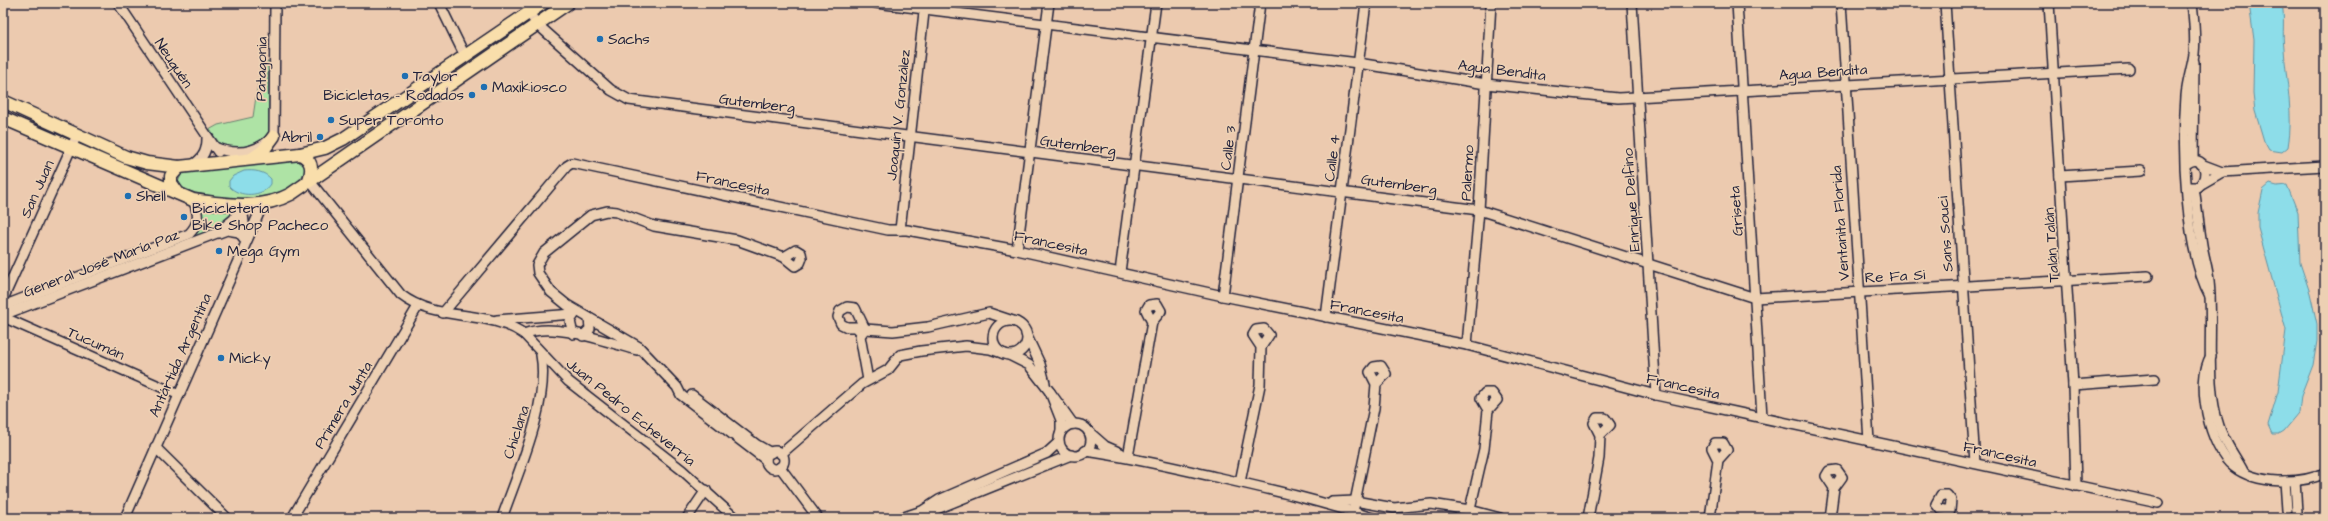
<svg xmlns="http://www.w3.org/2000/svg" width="2328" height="521" font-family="'Architects Daughter',sans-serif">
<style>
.green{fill:#aee3a5;stroke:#688270}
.water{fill:#8ddde9;stroke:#6292a3}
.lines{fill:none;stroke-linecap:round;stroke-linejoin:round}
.minor-casing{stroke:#22223b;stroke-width:12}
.major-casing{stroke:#22223b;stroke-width:15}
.minor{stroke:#edd0b3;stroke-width:9}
.major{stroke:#f9deab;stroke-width:12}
.poi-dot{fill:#1f6fb2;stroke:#edd0b3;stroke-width:1.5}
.labels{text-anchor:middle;stroke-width:3.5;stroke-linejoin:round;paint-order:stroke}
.poi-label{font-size:15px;fill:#22223b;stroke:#edd0b3;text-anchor:start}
.street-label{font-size:15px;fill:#22223b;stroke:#edd0b3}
</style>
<rect width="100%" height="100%" fill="#eccaaf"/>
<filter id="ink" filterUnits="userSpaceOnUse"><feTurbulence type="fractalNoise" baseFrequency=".025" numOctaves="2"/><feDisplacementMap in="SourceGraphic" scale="8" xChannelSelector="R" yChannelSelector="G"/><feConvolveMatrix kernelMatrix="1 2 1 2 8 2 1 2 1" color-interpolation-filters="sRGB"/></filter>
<g filter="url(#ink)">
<g class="green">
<polygon points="268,62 269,136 254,148 223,147 209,130 218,125 253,117 261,63"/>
<path d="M298,161L304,165L305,171C289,208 212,200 183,189L178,182L182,173L188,171Z"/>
<path d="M199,208L235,211L213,231L25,303L189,238C202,230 207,222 199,208Z"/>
</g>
<g class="water">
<path d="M2249,3H2282C2285,19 2282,33 2284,49C2286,81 2294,115 2288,147L2282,152L2269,150L2264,141L2255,111L2253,94L2254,40Z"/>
<path d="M244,171C254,170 264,171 271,179V184C263,197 239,198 229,186V181L233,176Z"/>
<polygon points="2270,184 2277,186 2287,185 2298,213 2300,263 2310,293 2317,324 2317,341 2313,365 2301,396 2299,413 2284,431 2279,434 2272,434 2268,425 2278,392 2286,330 2258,228 2258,213 2263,190"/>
</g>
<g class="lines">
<defs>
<g id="minor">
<polyline points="118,3 218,152"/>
<polyline points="439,3 465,56"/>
<polyline points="876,3 1358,63 1486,84 1618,98 2129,69"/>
<polyline points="1632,3 1656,395"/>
<polyline points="1737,3 1762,417"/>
<polyline points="1841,3 1869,441"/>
<polyline points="1945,3 1975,463"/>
<polyline points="2049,3 2073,385 2076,486"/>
<path d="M2192,3C2194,20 2196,37 2194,54C2192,68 2187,82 2186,96C2182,148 2185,251 2210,296"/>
<polyline points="529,13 537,24 611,90 629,100 1479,210 1755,298 2148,276"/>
<path d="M214,147C236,156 257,153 274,136L275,3"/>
<polyline points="2193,160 2194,62"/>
<path d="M2188,163C2203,153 2212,176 2198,187H2189"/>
<path d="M194,164C204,157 207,150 207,138"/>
<polyline points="2201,164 2222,172 2203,183"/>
<polyline points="2222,172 2325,166"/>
<polyline points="2060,176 2141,171"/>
<path d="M309,180L401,295C437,323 487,308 524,334L568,381L682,470L735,518"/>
<path d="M2194,188C2197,207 2199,226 2202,245C2204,257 2208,269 2209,281C2214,328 2204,382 2219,426C2224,442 2235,456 2243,471"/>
<polyline points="242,206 246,239"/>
<polyline points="900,230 925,3"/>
<polyline points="219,233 227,230 239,232 246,241"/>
<polyline points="1017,250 1049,3"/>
<polyline points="1120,272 1156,3"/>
<polyline points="1223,296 1260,3"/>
<polyline points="3,299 77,135"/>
<path d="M3,306L189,234C200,223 199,214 193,200"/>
<polyline points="443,313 567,166 572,163 888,230 907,230 1017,250 1223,296 1467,345 1656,395 2158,503"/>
<polyline points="3,315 217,233 234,219 242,205"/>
<polyline points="3,317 177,394"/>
<polyline points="1326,317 1366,3"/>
<polyline points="497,320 573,314"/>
<circle cx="1010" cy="338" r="17"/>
<polyline points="861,332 856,327 847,327 841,324 838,317 840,311 847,307 855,308 865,329"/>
<path d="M524,334C555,321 605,342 637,350"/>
<polyline points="573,334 570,321 576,312"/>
<polyline points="1026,334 1040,364 1045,383"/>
<polyline points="583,336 590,329 589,318"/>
<polyline points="1467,345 1479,210 1491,3"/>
<polyline points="1009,355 1029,365 1050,392"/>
<path d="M2211,356C2195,381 2209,448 2234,467C2256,484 2300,485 2325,473"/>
<polyline points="868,380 860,336 865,329 893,331 928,327 989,313 1016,322"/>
<polyline points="2073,385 2155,379"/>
<polyline points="692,395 757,445 771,453"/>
<circle cx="1075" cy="440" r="16"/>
<polyline points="1061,431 1061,420 1050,392 1073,424"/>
<polyline points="1089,432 1105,446 1121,453"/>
<polyline points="155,447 227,518"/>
<path d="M1085,451C1130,457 1172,467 1216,477C1269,489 1321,501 1372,518"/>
<circle cx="775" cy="460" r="9"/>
<polyline points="781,454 862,384 888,370 900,355 921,351 966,346 990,349 1005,354"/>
<polyline points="1128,457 1152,322 1161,311 1157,304 1149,305 1146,310 1152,322"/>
<polyline points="766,460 681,395 677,387 639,347 567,305 551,292 538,273 537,265 544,253 591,215 607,211 617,212 654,226 737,240 784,257 795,266 800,263 802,258 801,253 796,250 784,257"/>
<polyline points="780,467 818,518"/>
<polyline points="2285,481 2287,510"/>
<polyline points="2295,481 2297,512"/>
<polyline points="1240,482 1260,385 1261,347 1253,335 1256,330 1264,329 1269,335 1261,347"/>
<polygon points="1941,495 1947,495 1951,500 1950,511 1940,509 1936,504"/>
<polyline points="1332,502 1355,501 1394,508 1431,504 1470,510 1500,518"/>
<polyline points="1353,512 1374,408 1376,384 1370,372 1374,367 1381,366 1386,374 1376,384"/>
<polyline points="2286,517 2286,518"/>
<polyline points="125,518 263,204"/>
<polyline points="292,518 418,306"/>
<path d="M502,518C518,472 550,402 541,355"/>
<polyline points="687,518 706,490"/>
<polyline points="901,518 922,511 939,500 1047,453 1059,442"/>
<polyline points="926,518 934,510 1071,455"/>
<polyline points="1468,518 1484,449 1488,410 1481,398 1485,393 1492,393 1497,400 1488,410"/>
<polyline points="1588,518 1599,458 1600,435 1594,423 1597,418 1605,418 1610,425 1600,435"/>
<polyline points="1710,518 1718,460 1712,448 1715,443 1723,443 1727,450 1718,460"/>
<polyline points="1830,518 1834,488 1842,477 1837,470 1829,471 1826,476 1834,488"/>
</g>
<g id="major">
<polyline points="3,101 126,157 147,163 179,167 300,154 325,148 343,139 543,3"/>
<path d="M3,118L193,200C226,205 261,210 291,194L568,3"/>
<path d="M300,154C312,160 313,168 309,180"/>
<polyline points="253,158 263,151 274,136"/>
<polyline points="178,193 171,183 171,176 179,167"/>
</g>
</defs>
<use href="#minor" class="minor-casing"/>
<use href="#major" class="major-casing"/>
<use href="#minor" class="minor"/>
<use href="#major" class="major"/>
</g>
</g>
<g class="poi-dot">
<circle cx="600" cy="39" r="4"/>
<circle cx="405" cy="76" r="4"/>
<circle cx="484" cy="87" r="4"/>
<circle cx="472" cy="95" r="4"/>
<circle cx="331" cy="120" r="4"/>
<circle cx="320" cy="137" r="4"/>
<circle cx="128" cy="196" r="4"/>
<circle cx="184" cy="217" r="4"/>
<circle cx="219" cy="251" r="4"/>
<circle cx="221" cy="358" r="4"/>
</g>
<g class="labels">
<g class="poi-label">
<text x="608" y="44">Sachs</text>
<text x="413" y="81">Taylor</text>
<text x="492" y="92">Maxikiosco</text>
<text x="464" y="100" text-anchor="end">Bicicletas - Rodados</text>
<text x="339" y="125">Super Toronto</text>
<text x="312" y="142" text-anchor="end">Abril</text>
<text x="136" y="201">Shell</text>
<text x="192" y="213">Bicicletería<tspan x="192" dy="17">Bike Shop Pacheco</tspan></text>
<text x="227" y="256">Mega Gym</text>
<text x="229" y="363">Micky</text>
</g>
<g class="street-label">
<text transform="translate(174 63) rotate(56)" y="5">Neuquén</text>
<text transform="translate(261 69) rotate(-89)" y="5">Patagonia</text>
<text transform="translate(1502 70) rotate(7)" y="5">Agua Bendita</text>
<text transform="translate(1823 72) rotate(-4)" y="5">Agua Bendita</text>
<text transform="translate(757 103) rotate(7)" y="5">Gutemberg</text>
<text transform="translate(898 115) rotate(-84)" y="5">Joaquín V. González</text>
<text transform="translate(1078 145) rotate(8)" y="5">Gutemberg</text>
<text transform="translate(1228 148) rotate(-83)" y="5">Calle 3</text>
<text transform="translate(1332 158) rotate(-83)" y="5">Calle 4</text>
<text transform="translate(1467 173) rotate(-87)" y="5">Palermo</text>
<text transform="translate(733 183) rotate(12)" y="5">Francesita</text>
<text transform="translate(1399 184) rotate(8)" y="5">Gutemberg</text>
<text transform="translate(37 189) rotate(-66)" y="5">San Juan</text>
<text transform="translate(1631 200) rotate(-94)" y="5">Enrique Delfino</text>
<text transform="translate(1736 211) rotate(-94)" y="5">Griseta</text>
<text transform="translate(1840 223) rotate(-94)" y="5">Ventanita Florida</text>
<text transform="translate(1945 234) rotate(-94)" y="5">Sans Souci</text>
<text transform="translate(1051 243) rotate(12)" y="5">Francesita</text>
<text transform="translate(2051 245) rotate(-94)" y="5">Talán Talán</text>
<text transform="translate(101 263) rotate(-21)" y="5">General José María Paz</text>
<text transform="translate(1895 276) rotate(-3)" y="5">Re Fa Si</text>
<text transform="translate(1367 311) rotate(11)" y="5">Francesita</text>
<text transform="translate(96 343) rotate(24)" y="5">Tucumán</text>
<text transform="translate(180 355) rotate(-66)" y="5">Antártida Argentina</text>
<text transform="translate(1683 386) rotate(13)" y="5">Francesita</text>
<text transform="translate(343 405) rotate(-59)" y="5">Primera Junta</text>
<text transform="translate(631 412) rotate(39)" y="5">Juan Pedro Echeverría</text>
<text transform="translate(516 432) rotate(-72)" y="5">Chiclana</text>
<text transform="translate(2000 454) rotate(13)" y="5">Francesita</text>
</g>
</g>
<rect width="2328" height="521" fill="none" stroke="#edd0b3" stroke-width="16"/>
<rect x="8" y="8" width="2312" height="505" fill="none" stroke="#22223b" stroke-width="1.5" filter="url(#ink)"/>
</svg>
